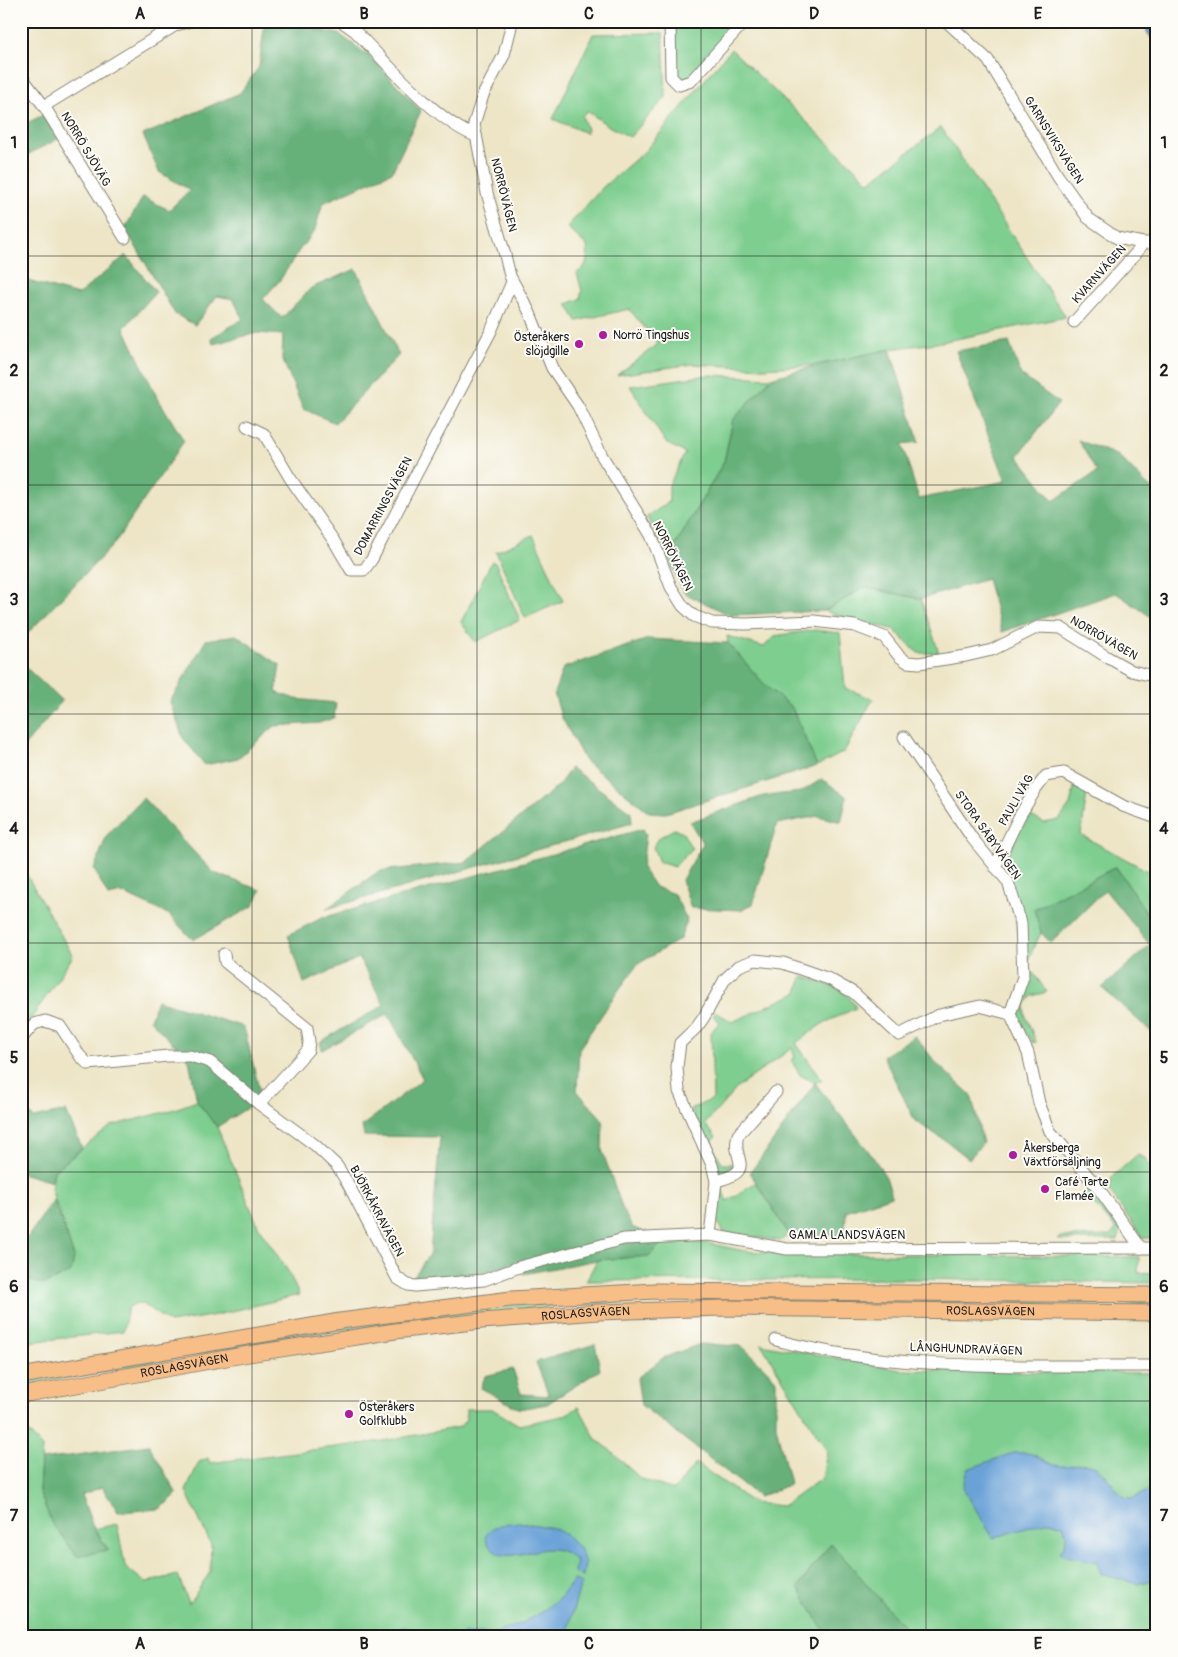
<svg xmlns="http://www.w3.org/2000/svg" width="1178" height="1657" font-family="Pangolin,sans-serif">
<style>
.green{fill:#7ece8f;stroke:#4d7556}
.forest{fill:#66b17a;stroke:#41664b}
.water{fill:#6aa2d8;stroke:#435f7a}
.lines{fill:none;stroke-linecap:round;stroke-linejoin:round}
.minor-casing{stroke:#848071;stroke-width:13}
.major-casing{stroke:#848071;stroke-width:17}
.minor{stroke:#fff;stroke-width:11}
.major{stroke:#f7be88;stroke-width:15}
.grid{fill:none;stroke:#1c1c1c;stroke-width:1;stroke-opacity:0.55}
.poi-dot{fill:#b5179e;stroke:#fdfcf7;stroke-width:2}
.labels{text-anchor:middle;stroke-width:4;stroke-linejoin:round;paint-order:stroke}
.street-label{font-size:12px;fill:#1c1c1c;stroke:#fdfcf7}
.poi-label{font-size:12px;fill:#1c1c1c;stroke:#fdfcf7;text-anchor:start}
.neatline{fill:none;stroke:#1c1c1c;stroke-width:2}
.grid-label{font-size:16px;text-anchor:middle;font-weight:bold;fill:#1c1c1c}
</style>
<rect width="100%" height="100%" fill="#fdfcf7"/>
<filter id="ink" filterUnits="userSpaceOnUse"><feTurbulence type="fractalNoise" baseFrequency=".02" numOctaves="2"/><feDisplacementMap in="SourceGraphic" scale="10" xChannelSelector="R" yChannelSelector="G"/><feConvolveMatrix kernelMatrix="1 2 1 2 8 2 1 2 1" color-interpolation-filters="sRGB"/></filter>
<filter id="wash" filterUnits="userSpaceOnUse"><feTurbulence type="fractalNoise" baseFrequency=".0096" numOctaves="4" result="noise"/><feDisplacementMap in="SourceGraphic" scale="20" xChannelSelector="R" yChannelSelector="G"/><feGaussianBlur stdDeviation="1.12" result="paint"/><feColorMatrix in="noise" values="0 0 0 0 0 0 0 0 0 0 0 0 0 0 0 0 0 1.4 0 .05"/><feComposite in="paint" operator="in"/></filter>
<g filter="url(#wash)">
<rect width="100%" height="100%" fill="#ede5c6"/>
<g class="green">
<polygon points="675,21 741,21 692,78 683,79 676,71"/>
<polygon points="663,33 666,97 630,137 610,127 587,111 582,116 587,129 586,133 553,119 593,34"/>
<path d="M731,49L869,182L941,127L1066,317L936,343L890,349L817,365L763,368L693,364L617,375L658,344L629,309L577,321L567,304L580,299L582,291L577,273C588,267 588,258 587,246L567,227L603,187L644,152Z"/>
<polygon points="709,375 771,378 733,420 724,462 668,558 647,517 669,502 669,485 685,453 666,443 630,386"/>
<polygon points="533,535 563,601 525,618 496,552"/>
<polygon points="492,561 496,564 520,620 475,642 461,622"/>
<polygon points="864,587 921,599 939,653 918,653 893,629 852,620 825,611"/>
<polygon points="815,630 840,633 845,688 873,699 844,752 817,766 792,708 765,685 728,643 727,636 764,647 774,636"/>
<polygon points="1075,784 1087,793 1081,835 1157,876 1157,928 1116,867 1035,909 1041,933 1027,962 1001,866 1011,849 1022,820 1027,814 1044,823 1059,820 1070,805"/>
<polygon points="674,829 683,833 692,849 674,867 659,862 653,847 660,837"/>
<polygon points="21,865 73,956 21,1034"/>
<polygon points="1029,970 1034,974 1047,992 1032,996 1025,1004 1025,1014 1036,1042 1033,1043 1018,1021 1015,1011"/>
<path d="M802,976C822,983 847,987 856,1008L822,1024L796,1043L822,1080L815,1083L800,1075L791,1060L795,1058L792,1048L737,1088L705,1124L716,1137L712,1140L715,1151L723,1164H732V1171L718,1178L691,1109L713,1099L711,1032L720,1022L713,1016L716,1012L732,1022L797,993Z"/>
<polygon points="197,1101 217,1127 259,1228 288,1271 299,1295 216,1315 170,1323 143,1304 136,1303 128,1308 123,1331 21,1343 21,1279 45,1284 74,1257 51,1189 54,1171 111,1126 169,1111"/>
<polygon points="1137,1155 1145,1158 1157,1173 1157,1238 1143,1238 1109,1191 1112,1177"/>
<polygon points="756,1182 789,1234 780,1241 722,1232 717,1220 718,1190 722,1189 727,1201"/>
<polygon points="1089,1189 1121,1230 1118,1240 1058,1240 1061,1237 1110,1236 1116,1229 1084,1193"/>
<polygon points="664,1241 707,1243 745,1251 780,1253 1139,1257 1138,1273 1157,1272 1157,1283 908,1279 586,1281 597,1260 649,1256"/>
<polygon points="653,1296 1157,1300 1157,1304 714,1299 612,1302 520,1309 439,1318 288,1338 21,1386 21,1381 304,1331 486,1307"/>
<polygon points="761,1344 901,1370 1157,1373 1157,1636 21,1636 21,1429 24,1428 42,1447 39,1491 108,1549 94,1529 117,1524 125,1566 143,1581 148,1582 178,1575 189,1604 210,1572 211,1545 186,1491 199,1462 208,1458 210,1463 225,1461 383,1441 460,1427 466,1419 466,1409 492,1409 519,1425 563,1416 579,1407 597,1441 603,1444 641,1479 674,1490 696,1463 753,1503 783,1506 822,1478 827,1451"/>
</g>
<g class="forest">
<polygon points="265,21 275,21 339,34 372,58 421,111 392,172 323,203 314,232 300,249 280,280 263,299 282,318 311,288 356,269 399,355 335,423 303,409 282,358 283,335 257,333 213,344 211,338 243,319 233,299 217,296 195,325 175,314 125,228 143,197 169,210 190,190 159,172 143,135 240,93 259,67"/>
<polygon points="43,115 58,139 21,158 21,126"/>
<polygon points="126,255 156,292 124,328 156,395 184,441 114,544 21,640 21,279 78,295"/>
<polygon points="1009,342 1021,375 1059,403 1018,456 1053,501 1097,472 1078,440 1119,456 1146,484 1157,493 1157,621 1116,593 1002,632 987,579 921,599 864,587 825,611 730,615 684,593 668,558 724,462 733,420 771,378 817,365 890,349 919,442 902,444 919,499 1006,481 956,351"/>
<polygon points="236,635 280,665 276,692 295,699 336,703 334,718 319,723 275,726 238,758 205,765 183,738 170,702 206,640"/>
<polygon points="648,639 728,643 765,685 792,708 817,766 666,813 649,812 585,761 561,716 554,693 563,668"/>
<polygon points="21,663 62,701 21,750"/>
<polygon points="571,768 631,812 632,823 326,909 379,871 466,862 558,786"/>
<polygon points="822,779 847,797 841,822 818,816 777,824 753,904 742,910 691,908 682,880 703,844 690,822 763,796 801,792"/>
<polygon points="143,798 214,873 261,890 253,906 193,940 168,914 122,893 108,896 94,869 107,835"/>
<polygon points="643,829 646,834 642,868 655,887 674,894 687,920 680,939 638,964 620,988 579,1049 577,1091 603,1120 602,1150 623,1210 632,1227 664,1241 649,1256 597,1260 523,1274 525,1259 486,1272 412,1279 430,1253 440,1137 364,1136 362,1126 423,1079 388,1014 322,1050 320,1042 384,1005 359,958 304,983 288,935 322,918"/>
<polygon points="1116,867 1157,928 1157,1037 1102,988 1150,945 1105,890 1051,943 1041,933 1034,909"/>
<polygon points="157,1000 244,1027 260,1093 258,1101 217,1127 197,1101 189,1060 150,1020"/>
<polygon points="915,1036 937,1064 971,1095 983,1143 969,1159 949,1143 915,1121 883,1056"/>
<polygon points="815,1083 873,1157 886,1177 892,1196 846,1211 845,1236 789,1234 750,1173"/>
<polygon points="21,1107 34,1118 66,1111 82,1148 54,1171 52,1182 21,1173"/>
<polygon points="54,1199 74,1257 71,1272 45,1284 21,1279 21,1247"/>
<polygon points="595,1344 600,1370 547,1404 519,1409 481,1388 485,1376 513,1369 521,1394 549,1396 536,1362"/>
<polygon points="700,1344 742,1346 776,1379 776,1426 790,1484 759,1497 641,1405 637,1378 663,1358"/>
<polygon points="149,1445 177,1494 160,1509 118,1512 102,1487 81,1495 94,1529 108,1550 77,1556 52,1524 39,1491 41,1460"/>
<polygon points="831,1543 905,1628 890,1636 828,1636 826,1634 798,1587"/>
</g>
<g class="water">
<polygon points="1145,21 1157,21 1157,46 1147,32"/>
<path d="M1013,1453C1019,1453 1026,1452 1032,1454C1042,1458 1049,1465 1060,1466C1071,1467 1085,1460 1095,1466C1107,1475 1113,1487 1124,1497L1134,1498L1157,1486V1579L1137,1584L1101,1574L1097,1562L1066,1556L1060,1552C1068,1542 1067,1537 1063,1525L1050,1521L993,1538L963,1488L968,1469Z"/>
<path d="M519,1522L554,1528L566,1535L579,1548L585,1563L583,1577L574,1572L576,1561C549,1530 511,1572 490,1547C488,1544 486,1540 485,1537C493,1524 504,1524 519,1522Z"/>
<polygon points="574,1580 582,1583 578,1593 566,1636 464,1636 464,1633 496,1633 520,1624 540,1613 560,1598"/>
<polygon points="402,1627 425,1632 453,1633 453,1636 382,1636 384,1632"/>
</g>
</g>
<g filter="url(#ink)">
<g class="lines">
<defs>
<g id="minor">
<path d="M341,21L355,31C385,61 438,123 476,136"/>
<polyline points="511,21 511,27 504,55 483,95 474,124 487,193 505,255 510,276 529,311 552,368 578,406 602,456 651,535 671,587 683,606 694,616 712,623 745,624 814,621 855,626 884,637 899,656 907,662 919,663 966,656 992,650 1038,627 1061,628 1107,657 1132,671 1157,677"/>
<polyline points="670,21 671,77 679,85 691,81 745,21"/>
<polyline points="946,21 988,60 1058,176 1088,218 1117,238 1143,243 1157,243"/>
<polyline points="21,76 44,106 125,238"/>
<polyline points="44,106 176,25 191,21"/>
<polyline points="1074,322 1137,252 1143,243"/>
<polyline points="247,426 264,434 290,478 334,541 351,570 364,570 372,559 491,331 512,282"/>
<polyline points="904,737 972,838 1008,882 1021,923 1023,977 1010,1014 1028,1053 1039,1103 1050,1131 1099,1189 1141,1248"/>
<polyline points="995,867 1019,817 1036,789 1046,776 1064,773 1123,806 1157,818"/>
<polyline points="224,954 225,962 307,1028 309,1041 308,1050 259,1104"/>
<polyline points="21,1039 34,1024 45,1021 60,1026 80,1056 88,1064 168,1056 190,1056 210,1062 259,1104 315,1145 337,1166 347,1182 397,1278 408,1285 415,1286 484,1280 519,1267 624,1239 710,1235 787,1249 1157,1248"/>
<path d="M716,1181C759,1170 730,1160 738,1135L776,1092"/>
<polyline points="710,1235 716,1181 712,1165 679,1091 677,1067 680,1043 697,1027 704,1017 725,979 739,966 755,960 783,963 829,979 854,993 899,1035 939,1015 980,1006 1010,1014"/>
<path d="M776,1340C899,1373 1031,1365 1157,1366"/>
</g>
<g id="major">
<polyline points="21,1376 340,1321 511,1299 655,1291 1157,1295"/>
<path id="s1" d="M21,1395L249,1354L395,1331L482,1321L598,1312L723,1308L1157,1313"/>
</g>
</defs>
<use href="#minor" class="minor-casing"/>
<use href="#major" class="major-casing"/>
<use href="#minor" class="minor"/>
<use href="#major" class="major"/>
</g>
</g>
<path class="grid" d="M252,21V1636M477,21V1636M701,21V1636M926,21V1636M21,256H1157M21,485H1157M21,714H1157M21,943H1157M21,1172H1157M21,1401H1157"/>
<g class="poi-dot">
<circle cx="603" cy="335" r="5"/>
<circle cx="579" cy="344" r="5"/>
<circle cx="1013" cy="1155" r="5"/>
<circle cx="1045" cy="1189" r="5"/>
<circle cx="349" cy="1414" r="5"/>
</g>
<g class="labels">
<g class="street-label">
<text transform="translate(1054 140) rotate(58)" y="4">GARNSVIKSVÄGEN</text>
<text transform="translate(86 149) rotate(59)" y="4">NORRÖ SJÖVÄG</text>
<text transform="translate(504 195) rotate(76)" y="4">NORRÖVÄGEN</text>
<text transform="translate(1099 274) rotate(-48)" y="4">KVARNVÄGEN</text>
<text transform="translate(383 506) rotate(-62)" y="4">DOMARRINGSVÄGEN</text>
<text transform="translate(673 556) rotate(64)" y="4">NORRÖVÄGEN</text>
<text transform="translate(1104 638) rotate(30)" y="4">NORRÖVÄGEN</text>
<text transform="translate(1016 800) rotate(-60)" y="4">PAULI VÄG</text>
<text transform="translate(988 835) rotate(55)" y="4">STORA SÄBYVÄGEN</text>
<text transform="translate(377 1211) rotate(62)" y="4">BJÖRKÅKRAVÄGEN</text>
<text x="847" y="1239">GAMLA LANDSVÄGEN</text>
<text dy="4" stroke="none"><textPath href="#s1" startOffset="976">ROSLAGSVÄGEN</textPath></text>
<text dy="4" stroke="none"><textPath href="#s1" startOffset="571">ROSLAGSVÄGEN</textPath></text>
<text transform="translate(966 1349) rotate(2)" y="4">LÅNGHUNDRAVÄGEN</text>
<text dy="4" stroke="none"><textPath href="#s1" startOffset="166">ROSLAGSVÄGEN</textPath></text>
</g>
<g class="poi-label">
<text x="613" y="339">Norrö Tingshus</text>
<text x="569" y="341" text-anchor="end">Österåkers<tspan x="569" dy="14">slöjdgille</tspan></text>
<text x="1023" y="1152">Åkersberga<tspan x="1023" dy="14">Växtförsäljning</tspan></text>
<text x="1055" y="1186">Café Tarte<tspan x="1055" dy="14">Flamée</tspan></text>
<text x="359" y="1411">Österåkers<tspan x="359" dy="14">Golfklubb</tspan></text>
</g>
</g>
<rect width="1178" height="1657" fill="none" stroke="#fdfcf7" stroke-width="55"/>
<rect x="28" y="28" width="1122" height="1602" class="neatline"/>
<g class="grid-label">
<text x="140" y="19">A</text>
<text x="364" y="19">B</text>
<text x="589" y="19">C</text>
<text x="814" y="19">D</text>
<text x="1038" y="19">E</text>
<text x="14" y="148">1</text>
<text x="1164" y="148">1</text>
<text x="14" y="376">2</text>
<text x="1164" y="376">2</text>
<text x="14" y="605">3</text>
<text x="1164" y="605">3</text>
<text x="14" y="834">4</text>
<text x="1164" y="834">4</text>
<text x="14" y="1063">5</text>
<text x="1164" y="1063">5</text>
<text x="14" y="1292">6</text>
<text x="1164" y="1292">6</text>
<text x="14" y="1521">7</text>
<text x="1164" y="1521">7</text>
<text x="140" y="1649">A</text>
<text x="364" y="1649">B</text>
<text x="589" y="1649">C</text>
<text x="814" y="1649">D</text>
<text x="1038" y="1649">E</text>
</g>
</svg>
